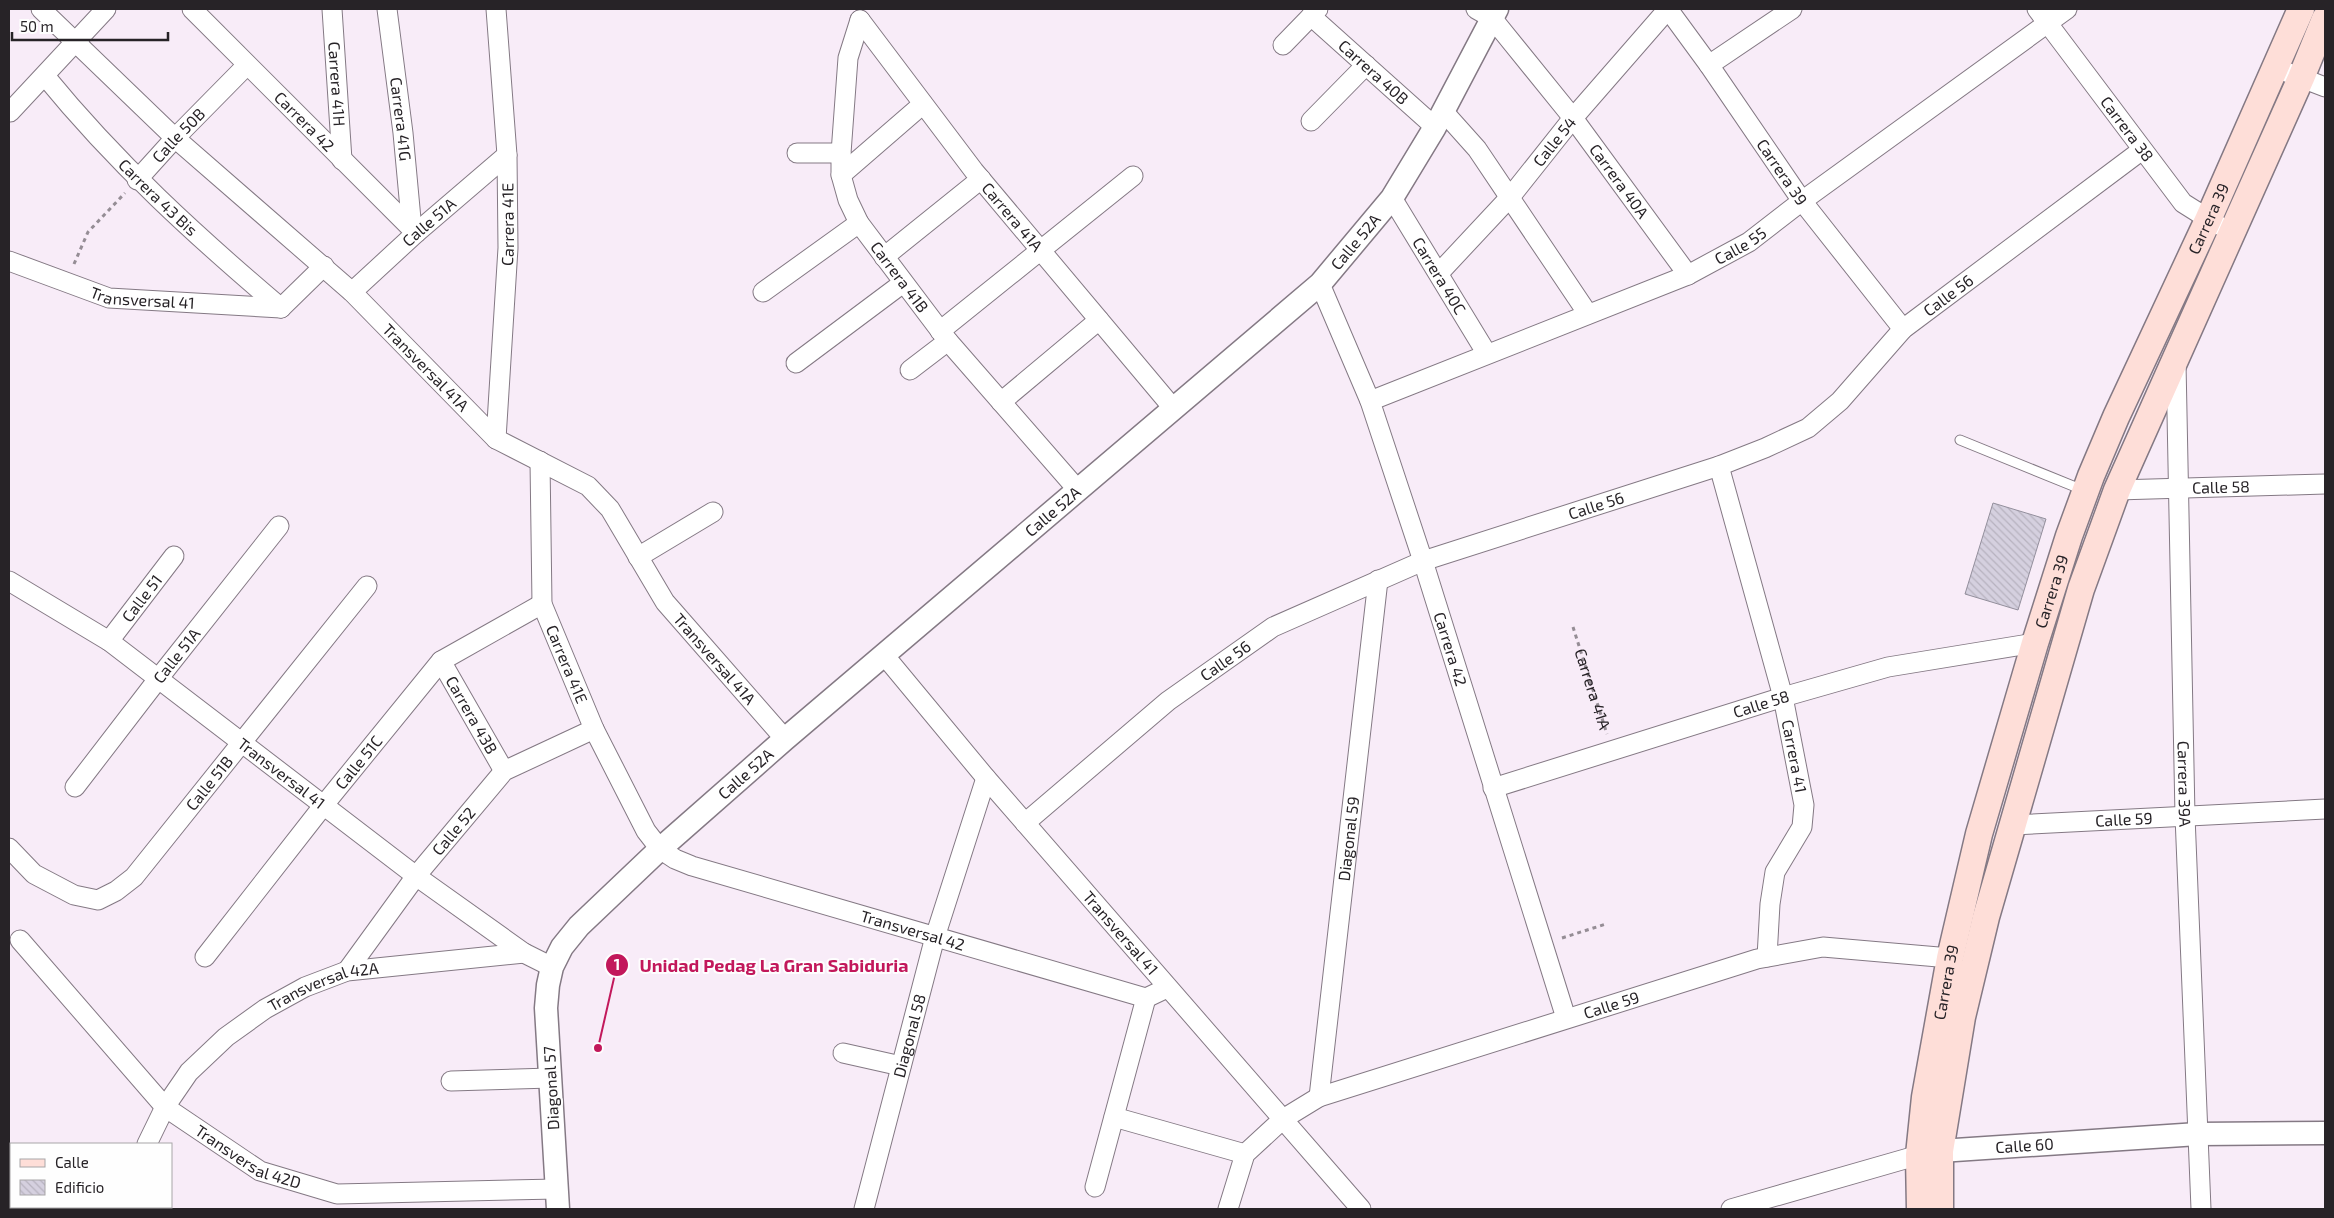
<svg xmlns="http://www.w3.org/2000/svg" width="2334" height="1218" font-family="'Exo 2',sans-serif">
<style>
.building{fill:url(#building-back-hatch);stroke:#938f9c}
.lines{fill:none;stroke-linecap:round;stroke-linejoin:round}
.service-casing{stroke:#847984;stroke-width:11}
.minor-casing{stroke:#847984;stroke-width:21}
.tertiary-casing{stroke:#847984;stroke-width:25}
.secondary-casing{stroke:#847984;stroke-width:29}
.path{stroke:#958d95;stroke-width:3;stroke-dasharray:4 4;stroke-linecap:butt}
.service{stroke:#fff;stroke-width:9}
.minor{stroke:#fff;stroke-width:19}
.tertiary{stroke:#fff;stroke-width:22}
.secondary{stroke:#feded8;stroke-width:26}
.labels{text-anchor:middle;stroke-width:4;stroke-linejoin:round;paint-order:stroke}
.street-label{font-size:16px;fill:#272327;stroke:#fefefe}
.leader{fill:none;stroke:#c2185b;stroke-width:2}
.callout-dot{fill:#c2185b;stroke:#fefefe;stroke-width:2}
.mark-label{font-size:15px;text-anchor:middle;font-weight:bold;fill:#fff}
.callout-label{font-size:18px;text-anchor:middle;font-weight:bold;fill:#c2185b;stroke:#fefefe;stroke-width:4;stroke-linejoin:round;paint-order:stroke}
</style>
<defs>
<pattern id="building-back-hatch" width="6" height="6" patternUnits="userSpaceOnUse" patternTransform="scale(1.25)"><rect width="6" height="6" fill="#d5d0df"/><path d="M-1 5l2 2M0 0l6 6M5-1l2 2" fill="none" stroke="#b7b2bf"/></pattern>
</defs>
<rect width="100%" height="100%" fill="#f8ecf8"/>
<polygon class="building" points="1993,503 2046,519 2018,610 1965,594"/>
<g class="lines">
<defs>
<polyline id="service" points="1960,440 2083,490"/>
<g id="minor">
<path id="s2" d="M41,9L175,138L352,292L496,439L588,486L610,509L665,602L785,739"/>
<path id="s3" d="M192,9L416,233"/>
<path id="s4" d="M332,9L342,160"/>
<path id="s5" d="M387,9L403,133L412,230"/>
<path id="s6" d="M1476,9L1492,18L1573,118L1688,275"/>
<path id="s7" d="M1668,9L1709,65L1802,201L1903,329"/>
<path id="s8" d="M2037,9L2183,203L2218,225"/>
<path id="s9" d="M1311,16L1435,127"/>
<path id="s10" d="M860,20L848,58L841,153V175L848,200L859,223L948,341L1077,489"/>
<path id="s11" d="M860,20L974,171L1173,408"/>
<polyline points="1283,45 1318,9"/>
<polyline points="1709,65 1792,9"/>
<polyline points="2276,68 2325,87"/>
<path id="s12" d="M45,76C116,163 196,236 281,308"/>
<polyline points="1443,111 1477,149 1588,314"/>
<polyline points="10,112 106,9"/>
<polyline points="1311,121 1366,65"/>
<polyline points="797,153 841,153"/>
<polyline points="841,175 923,104"/>
<path id="s13" d="M137,180L175,138L247,65"/>
<path id="s14" d="M1392,198L1487,354"/>
<polyline points="884,257 981,179"/>
<path id="s15" d="M9,261L109,298L281,308"/>
<path id="s16" d="M1439,273L1511,196L1573,118L1668,9"/>
<path id="s17" d="M1320,284L1370,401L1423,561L1566,1018"/>
<path id="s18" d="M352,292L416,233L507,155"/>
<polyline points="763,292 859,223"/>
<polyline points="281,308 324,266"/>
<polyline points="940,331 1133,176"/>
<polyline points="796,363 903,283"/>
<path id="s19" d="M2176,363L2185,816L2201,1209"/>
<polyline points="910,370 948,341"/>
<path id="s20" d="M1370,401L1688,275L1749,242L1802,201L2067,9"/>
<polyline points="1001,402 1099,320"/>
<path id="s21" d="M496,439L508,248L507,155L496,9"/>
<path id="s22" d="M540,461L542,604L594,729L646,831L660,849L675,859L692,866L1146,998L1167,988"/>
<path id="s23" d="M1719,466L1783,697L1804,805L1802,827L1775,872L1770,904L1767,957"/>
<path id="s24" d="M2117,490L2325,484"/>
<polyline points="638,557 713,512"/>
<path id="s25" d="M9,581L109,641L416,876L524,953L552,967"/>
<path id="s26" d="M109,641L174,556"/>
<path id="s27" d="M884,655L986,778L1361,1209"/>
<path id="s28" d="M441,661L504,771"/>
<path id="s29" d="M75,787L158,679L279,526"/>
<path id="s30" d="M1493,788L1783,697L1888,667L2035,643"/>
<path id="s31" d="M1025,823L1168,701L1273,627L1423,561L1719,466L1765,448L1808,428L1840,401L1903,329L2142,150"/>
<path id="s32" d="M2013,825L2325,809"/>
<path id="s33" d="M9,848L34,874L74,895L98,900L116,891L134,877L367,586"/>
<path id="s34" d="M20,940L165,1107L260,1171L337,1194L557,1189"/>
<path id="s35" d="M205,957L323,806L441,661L542,604"/>
<path id="s36" d="M347,971L416,876L504,771L594,729"/>
<polyline points="843,1053 901,1066"/>
<polyline points="451,1081 551,1078"/>
<path id="s37" d="M1319,1097L1378,580"/>
<polyline points="1114,1117 1245,1154"/>
<path id="s38" d="M147,1144L165,1107L189,1072L226,1037L265,1009L305,987L347,971L524,953"/>
<polyline points="1095,1187 1146,998"/>
<polyline points="156,1207 158,1209"/>
<path id="s39" d="M864,1209L935,937L986,778"/>
<path id="s40" d="M1228,1209L1245,1154L1283,1119L1319,1097L1757,959L1823,947L1950,958"/>
<polyline points="1731,1209 1919,1155"/>
</g>
<g id="tertiary">
<path id="s41" d="M1925,1154L1940,1151L2198,1134L2325,1133"/>
<path id="s42" d="M558,1209L546,1008L548,985L552,967L562,947L579,926L660,849L785,739L1320,284L1392,198L1435,127L1497,9"/>
</g>
<g id="secondary">
<path id="s43" d="M1920,1209L1919,1155L1925,1097L1950,958L1979,834L2035,643L2069,536L2091,476L2116,417L2208,220L2301,9"/>
<polyline points="1940,1209 1940,1151 1962,1017 1986,917 2081,589 2117,490 2301,78 2325,19"/>
</g>
</defs>
<use href="#service" class="service-casing"/>
<use href="#minor" class="minor-casing"/>
<use href="#tertiary" class="tertiary-casing"/>
<use href="#secondary" class="secondary-casing"/>
<g class="path">
<polyline points="74,264 88,232 125,193"/>
<path id="s1" d="M1573,627L1607,734"/>
<polyline points="1562,938 1606,924"/>
</g>
<use href="#service" class="service"/>
<use href="#minor" class="minor"/>
<use href="#tertiary" class="tertiary"/>
<use href="#secondary" class="secondary"/>
</g>
<g class="labels">
<g class="street-label">
<text dy="6" stroke="none"><textPath href="#s9" startOffset="84">Carrera 40B</textPath></text>
<text dy="6" stroke="none"><textPath href="#s4" startOffset="75">Carrera 41H</textPath></text>
<text dy="6" stroke="none"><textPath href="#s5" startOffset="111">Carrera 41G</textPath></text>
<text dy="6" stroke="none"><textPath href="#s3" startOffset="159">Carrera 42</textPath></text>
<text dy="6" stroke="none"><textPath href="#s8" startOffset="150">Carrera 38</textPath></text>
<text dy="6" stroke="none"><textPath href="#s13" startOffset="61">Calle 50B</textPath></text>
<text dy="6" stroke="none"><textPath href="#s16" startOffset="175">Calle 54</textPath></text>
<text dy="6" stroke="none"><textPath href="#s7" startOffset="199">Carrera 39</textPath></text>
<text dy="6" stroke="none"><textPath href="#s6" startOffset="225">Carrera 40A</textPath></text>
<text dy="6" stroke="none"><textPath href="#s12" startOffset="166">Carrera 43 Bis</textPath></text>
<text dy="6" stroke="none"><textPath href="#s11" startOffset="249">Carrera 41A</textPath></text>
<text dy="6" stroke="none"><textPath href="#s43" startOffset="1039">Carrera 39</textPath></text>
<text dy="6" stroke="none"><textPath href="#s18" startOffset="104">Calle 51A</textPath></text>
<text dy="6" stroke="none"><textPath href="#s21" startOffset="215">Carrera 41E</textPath></text>
<text dy="6" stroke="none"><textPath href="#s42" startOffset="1328">Calle 52A</textPath></text>
<text dy="6" stroke="none"><textPath href="#s20" startOffset="402">Calle 55</textPath></text>
<text dy="6" stroke="none"><textPath href="#s14" startOffset="91">Carrera 40C</textPath></text>
<text dy="6" stroke="none"><textPath href="#s10" startOffset="276">Carrera 41B</textPath></text>
<text dy="6" stroke="none"><textPath href="#s31" startOffset="1082">Calle 56</textPath></text>
<text dy="6" stroke="none"><textPath href="#s15" startOffset="140">Transversal 41</textPath></text>
<text dy="6" stroke="none"><textPath href="#s2" startOffset="526">Transversal 41A</textPath></text>
<text dy="6" stroke="none"><textPath href="#s24" startOffset="104">Calle 58</textPath></text>
<text dy="6" stroke="none"><textPath href="#s31" startOffset="662">Calle 56</textPath></text>
<text dy="6" stroke="none"><textPath href="#s42" startOffset="922">Calle 52A</textPath></text>
<text dy="6" stroke="none"><textPath href="#s43" startOffset="634">Carrera 39</textPath></text>
<text dy="6" stroke="none"><textPath href="#s26" startOffset="54">Calle 51</textPath></text>
<text dy="6" stroke="none"><textPath href="#s17" startOffset="388">Carrera 42</textPath></text>
<text dy="6" stroke="none"><textPath href="#s29" startOffset="166">Calle 51A</textPath></text>
<text dy="6" stroke="none"><textPath href="#s2" startOffset="945">Transversal 41A</textPath></text>
<text dy="6" stroke="none"><textPath href="#s31" startOffset="258">Calle 56</textPath></text>
<text dy="6" stroke="none"><textPath href="#s22" startOffset="208">Carrera 41E</textPath></text>
<text dy="6" stroke="none"><textPath href="#s1" startOffset="65">Carrera 41A</textPath></text>
<text dy="6" stroke="none"><textPath href="#s30" startOffset="281">Calle 58</textPath></text>
<text dy="6" stroke="none"><textPath href="#s28" startOffset="62">Carrera 43B</textPath></text>
<text dy="6" stroke="none"><textPath href="#s23" startOffset="300">Carrera 41</textPath></text>
<text dy="6" stroke="none"><textPath href="#s35" startOffset="248">Calle 51C</textPath></text>
<text dy="6" stroke="none"><textPath href="#s25" startOffset="334">Transversal 41</textPath></text>
<text dy="6" stroke="none"><textPath href="#s42" startOffset="518">Calle 52A</textPath></text>
<text dy="6" stroke="none"><textPath href="#s33" startOffset="269">Calle 51B</textPath></text>
<text dy="6" stroke="none"><textPath href="#s19" startOffset="421">Carrera 39A</textPath></text>
<text dy="6" stroke="none"><textPath href="#s32" startOffset="111">Calle 59</textPath></text>
<text dy="6" stroke="none"><textPath href="#s36" startOffset="176">Calle 52</textPath></text>
<text dy="6" stroke="none"><textPath href="#s37" startOffset="260">Diagonal 59</textPath></text>
<text dy="6" stroke="none"><textPath href="#s22" startOffset="682">Transversal 42</textPath></text>
<text dy="6" stroke="none"><textPath href="#s27" startOffset="365">Transversal 41</textPath></text>
<text dy="6" stroke="none"><textPath href="#s43" startOffset="229">Carrera 39</textPath></text>
<text dy="6" stroke="none"><textPath href="#s38" startOffset="246">Transversal 42A</textPath></text>
<text dy="6" stroke="none"><textPath href="#s40" startOffset="458">Calle 59</textPath></text>
<text dy="6" stroke="none"><textPath href="#s39" startOffset="179">Diagonal 58</textPath></text>
<text transform="translate(551 1088) rotate(-93)" y="6">Diagonal 57</text>
<text dy="6" stroke="none"><textPath href="#s41" startOffset="100">Calle 60</textPath></text>
<text dy="6" stroke="none"><textPath href="#s34" startOffset="319">Transversal 42D</textPath></text>
</g>
</g>
<path class="leader" d="M598 1048L617 965"/>
<g class="callout-dot">
<circle cx="598" cy="1048" r="5"/>
<circle cx="617" cy="965" r="12"/>
</g>
<g class="mark-label">
<text x="617" y="970">1</text>
</g>
<g class="callout-label">
<text x="774" y="972">Unidad Pedag La Gran Sabiduria</text>
</g>
<rect width="2334" height="1218" fill="none" stroke="#272327" stroke-width="20"/>
<rect x="10" y="1143" width="162" height="65" fill="#fefefe" stroke="#a8a6a8"/>
<rect x="20" y="1159" width="25" height="8" fill="#feded8" stroke="#a8a6a8"/>
<text x="55" y="1168" font-size="15" fill="#272327">Calle</text>
<rect x="20" y="1180" width="25" height="15" fill="url(#building-back-hatch)" stroke="#a8a6a8"/>
<text x="55" y="1193" font-size="15" fill="#272327">Edificio</text>
<path d="M12 32v8h156v-8" fill="none" stroke="#272327" stroke-width="2.5"/>
<text x="20" y="32" font-size="15" fill="#272327" stroke="#fefefe" stroke-width="4" paint-order="stroke">50 m</text>
</svg>
